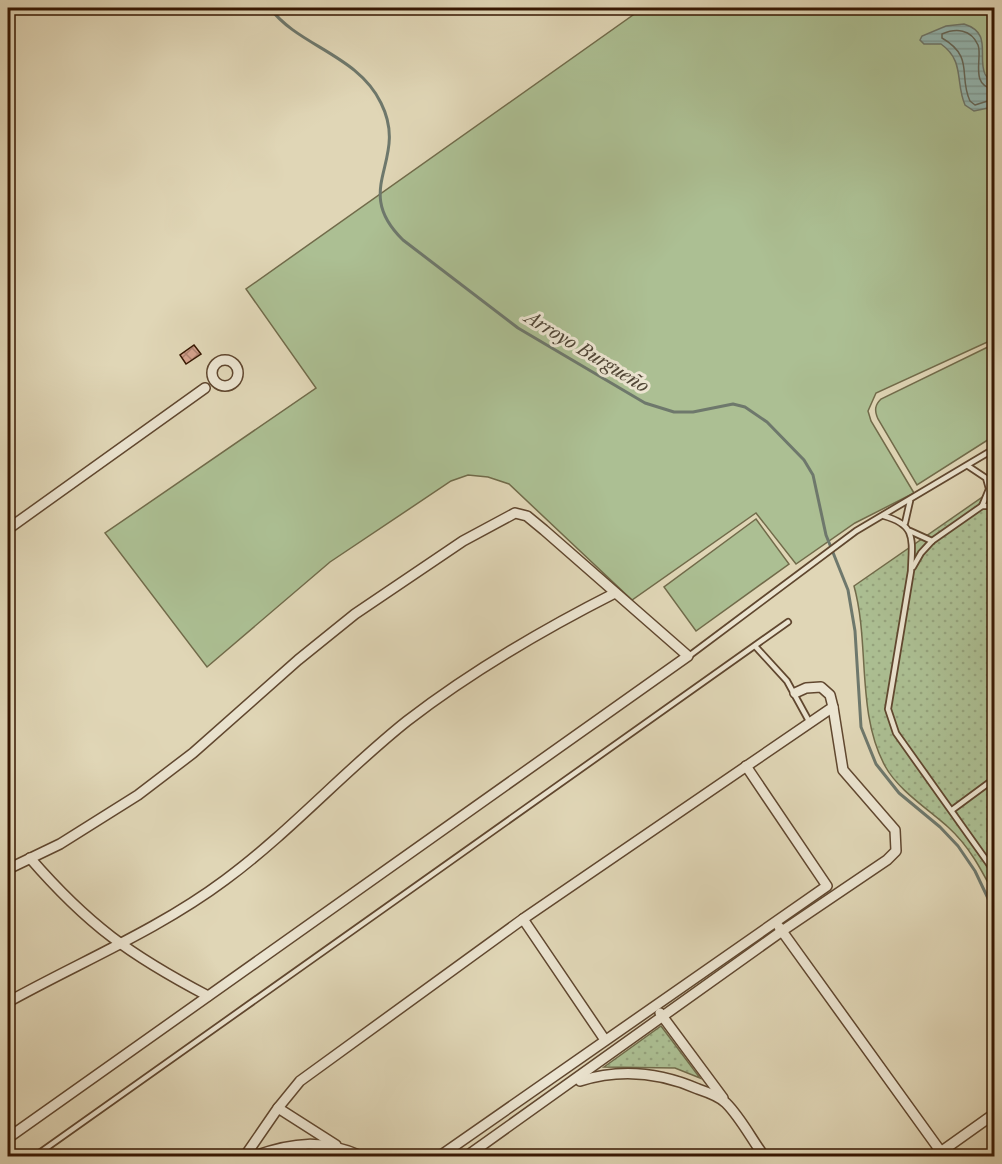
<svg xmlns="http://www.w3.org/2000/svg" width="1002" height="1164" font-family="'Libre Caslon Text',serif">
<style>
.grass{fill:#acbf93;stroke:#716b4a;stroke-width:1.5}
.park{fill:url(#park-dots);stroke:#716b4a;stroke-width:1.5}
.water{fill:url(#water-rules);stroke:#6e786c;stroke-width:1.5}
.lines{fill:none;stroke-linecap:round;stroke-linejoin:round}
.shore{stroke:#65685a;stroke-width:1.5}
.stream{stroke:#6e786c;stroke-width:3}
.building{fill:url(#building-cross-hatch);stroke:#361702;stroke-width:1.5}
.service-casing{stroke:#60472f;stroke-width:8}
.minor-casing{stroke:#60472f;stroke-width:12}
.service{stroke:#ebe4d0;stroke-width:4.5}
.minor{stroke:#ebe4d0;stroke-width:9}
.labels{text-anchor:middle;stroke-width:6;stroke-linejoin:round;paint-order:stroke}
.water-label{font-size:18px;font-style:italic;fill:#524737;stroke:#ebe4d0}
</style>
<defs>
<pattern id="park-dots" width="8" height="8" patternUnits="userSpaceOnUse" patternTransform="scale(1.5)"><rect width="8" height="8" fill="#acbf93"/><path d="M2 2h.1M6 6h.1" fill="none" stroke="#95a37d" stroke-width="1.8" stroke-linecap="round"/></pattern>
<pattern id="water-rules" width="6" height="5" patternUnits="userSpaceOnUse" patternTransform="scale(1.5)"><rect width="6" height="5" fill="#94b8b3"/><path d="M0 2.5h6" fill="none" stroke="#809d98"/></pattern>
<pattern id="building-cross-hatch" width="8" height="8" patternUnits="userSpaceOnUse" patternTransform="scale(1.5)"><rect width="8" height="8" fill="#d4a18c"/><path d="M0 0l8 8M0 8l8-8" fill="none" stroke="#ad8270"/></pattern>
</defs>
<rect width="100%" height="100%" fill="#e0d6b6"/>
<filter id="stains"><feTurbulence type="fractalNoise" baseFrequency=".00333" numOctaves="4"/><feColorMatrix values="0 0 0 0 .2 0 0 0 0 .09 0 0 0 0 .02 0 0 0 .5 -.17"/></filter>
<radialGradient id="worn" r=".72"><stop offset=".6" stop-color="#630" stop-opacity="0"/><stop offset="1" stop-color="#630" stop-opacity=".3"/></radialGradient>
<g class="grass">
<polygon points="643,8 994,8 994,339 876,393 868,411 871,421 914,493 855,523 796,564 756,513 632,600 509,484 488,477 468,475 451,481 330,562 207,667 105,533 316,388 246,289"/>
<path d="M994,344V436L917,485L878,419C874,410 875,405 881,399Z"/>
<polygon points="756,519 789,564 696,631 664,587"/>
</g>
<g class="park">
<path d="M994,489V894C981,869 969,846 948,827C928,809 898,790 885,766C856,712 870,644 854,586Z"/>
<polygon points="661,1026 700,1078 675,1068 604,1067"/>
</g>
<path class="water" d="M964,24C993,33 977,56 985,74C987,78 991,82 994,85L992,104L988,108L974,111L965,105C955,82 965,61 941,44H924L920,40L922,36L946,26Z"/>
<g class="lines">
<path class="shore" d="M994,89C969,86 983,57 978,45C971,29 956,28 942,34V38C975,57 958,76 970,101L975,105L994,99"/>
<path class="stream" d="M270,8C298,46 358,55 381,103C410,161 350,188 403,240L518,328L645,403L674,412H693L733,404L745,407L767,422L804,460L813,475L826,535L848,590L855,631L861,727L876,764L899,793L940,827L958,846L975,871L994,911"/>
</g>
<polygon class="building" points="194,345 201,354 186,364 180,355"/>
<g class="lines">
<defs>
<g id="service">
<polyline points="982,506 994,506"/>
<path d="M884,516C917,525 912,540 911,571L888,709L896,733L994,871"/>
<polyline points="905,523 910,501"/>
<polyline points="910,531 932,541"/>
<polyline points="913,567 921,553 932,541 982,506 989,489 986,478 968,466"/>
<polyline points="755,646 787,681 810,723"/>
<polyline points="689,656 856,531 994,449"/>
<polyline points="952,810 994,779"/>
<polyline points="35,1156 788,622"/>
</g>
<g id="minor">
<circle cx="225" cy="373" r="13"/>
<polyline points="8,529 205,388"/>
<path d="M30,858C88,925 130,955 208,996"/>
<polyline points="8,869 60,844 138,795 193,753 298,660 355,614 463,541 515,513 527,516 544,530 688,656 8,1138"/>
<polyline points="523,919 605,1040"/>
<polyline points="779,927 944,1156"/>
<path d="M8,1002C80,962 158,930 225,880C290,832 344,771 407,721C472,671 542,630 615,593"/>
<polyline points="660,1013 723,1098"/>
<path d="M580,1081C621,1068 659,1072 698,1089C707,1092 719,1096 726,1103C741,1118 752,1140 764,1156"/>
<polyline points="278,1108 300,1081 523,919 833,707 830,695 821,687 806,688 795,693"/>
<polyline points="245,1156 278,1108 336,1145"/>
<path d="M254,1156C294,1142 322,1139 361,1156"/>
<polyline points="440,1156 827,886 746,766"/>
<polyline points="467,1156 782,931 887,860 896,851 895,830 843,770 833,707"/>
<polyline points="935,1156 994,1114"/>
</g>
</defs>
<use href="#service" class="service-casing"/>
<use href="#minor" class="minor-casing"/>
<use href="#service" class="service"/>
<use href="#minor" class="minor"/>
</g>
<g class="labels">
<g class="water-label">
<text transform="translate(587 352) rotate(31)" y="6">Arroyo Burgueño</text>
</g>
</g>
<rect width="1002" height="1164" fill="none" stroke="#e0d6b6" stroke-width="30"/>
<rect x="9" y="9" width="984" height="1146" fill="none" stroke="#361702" stroke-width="3"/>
<rect x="15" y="15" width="972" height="1134" fill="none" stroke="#361702" stroke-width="1.5"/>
<rect width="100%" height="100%" filter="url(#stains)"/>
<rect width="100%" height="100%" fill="url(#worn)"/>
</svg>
